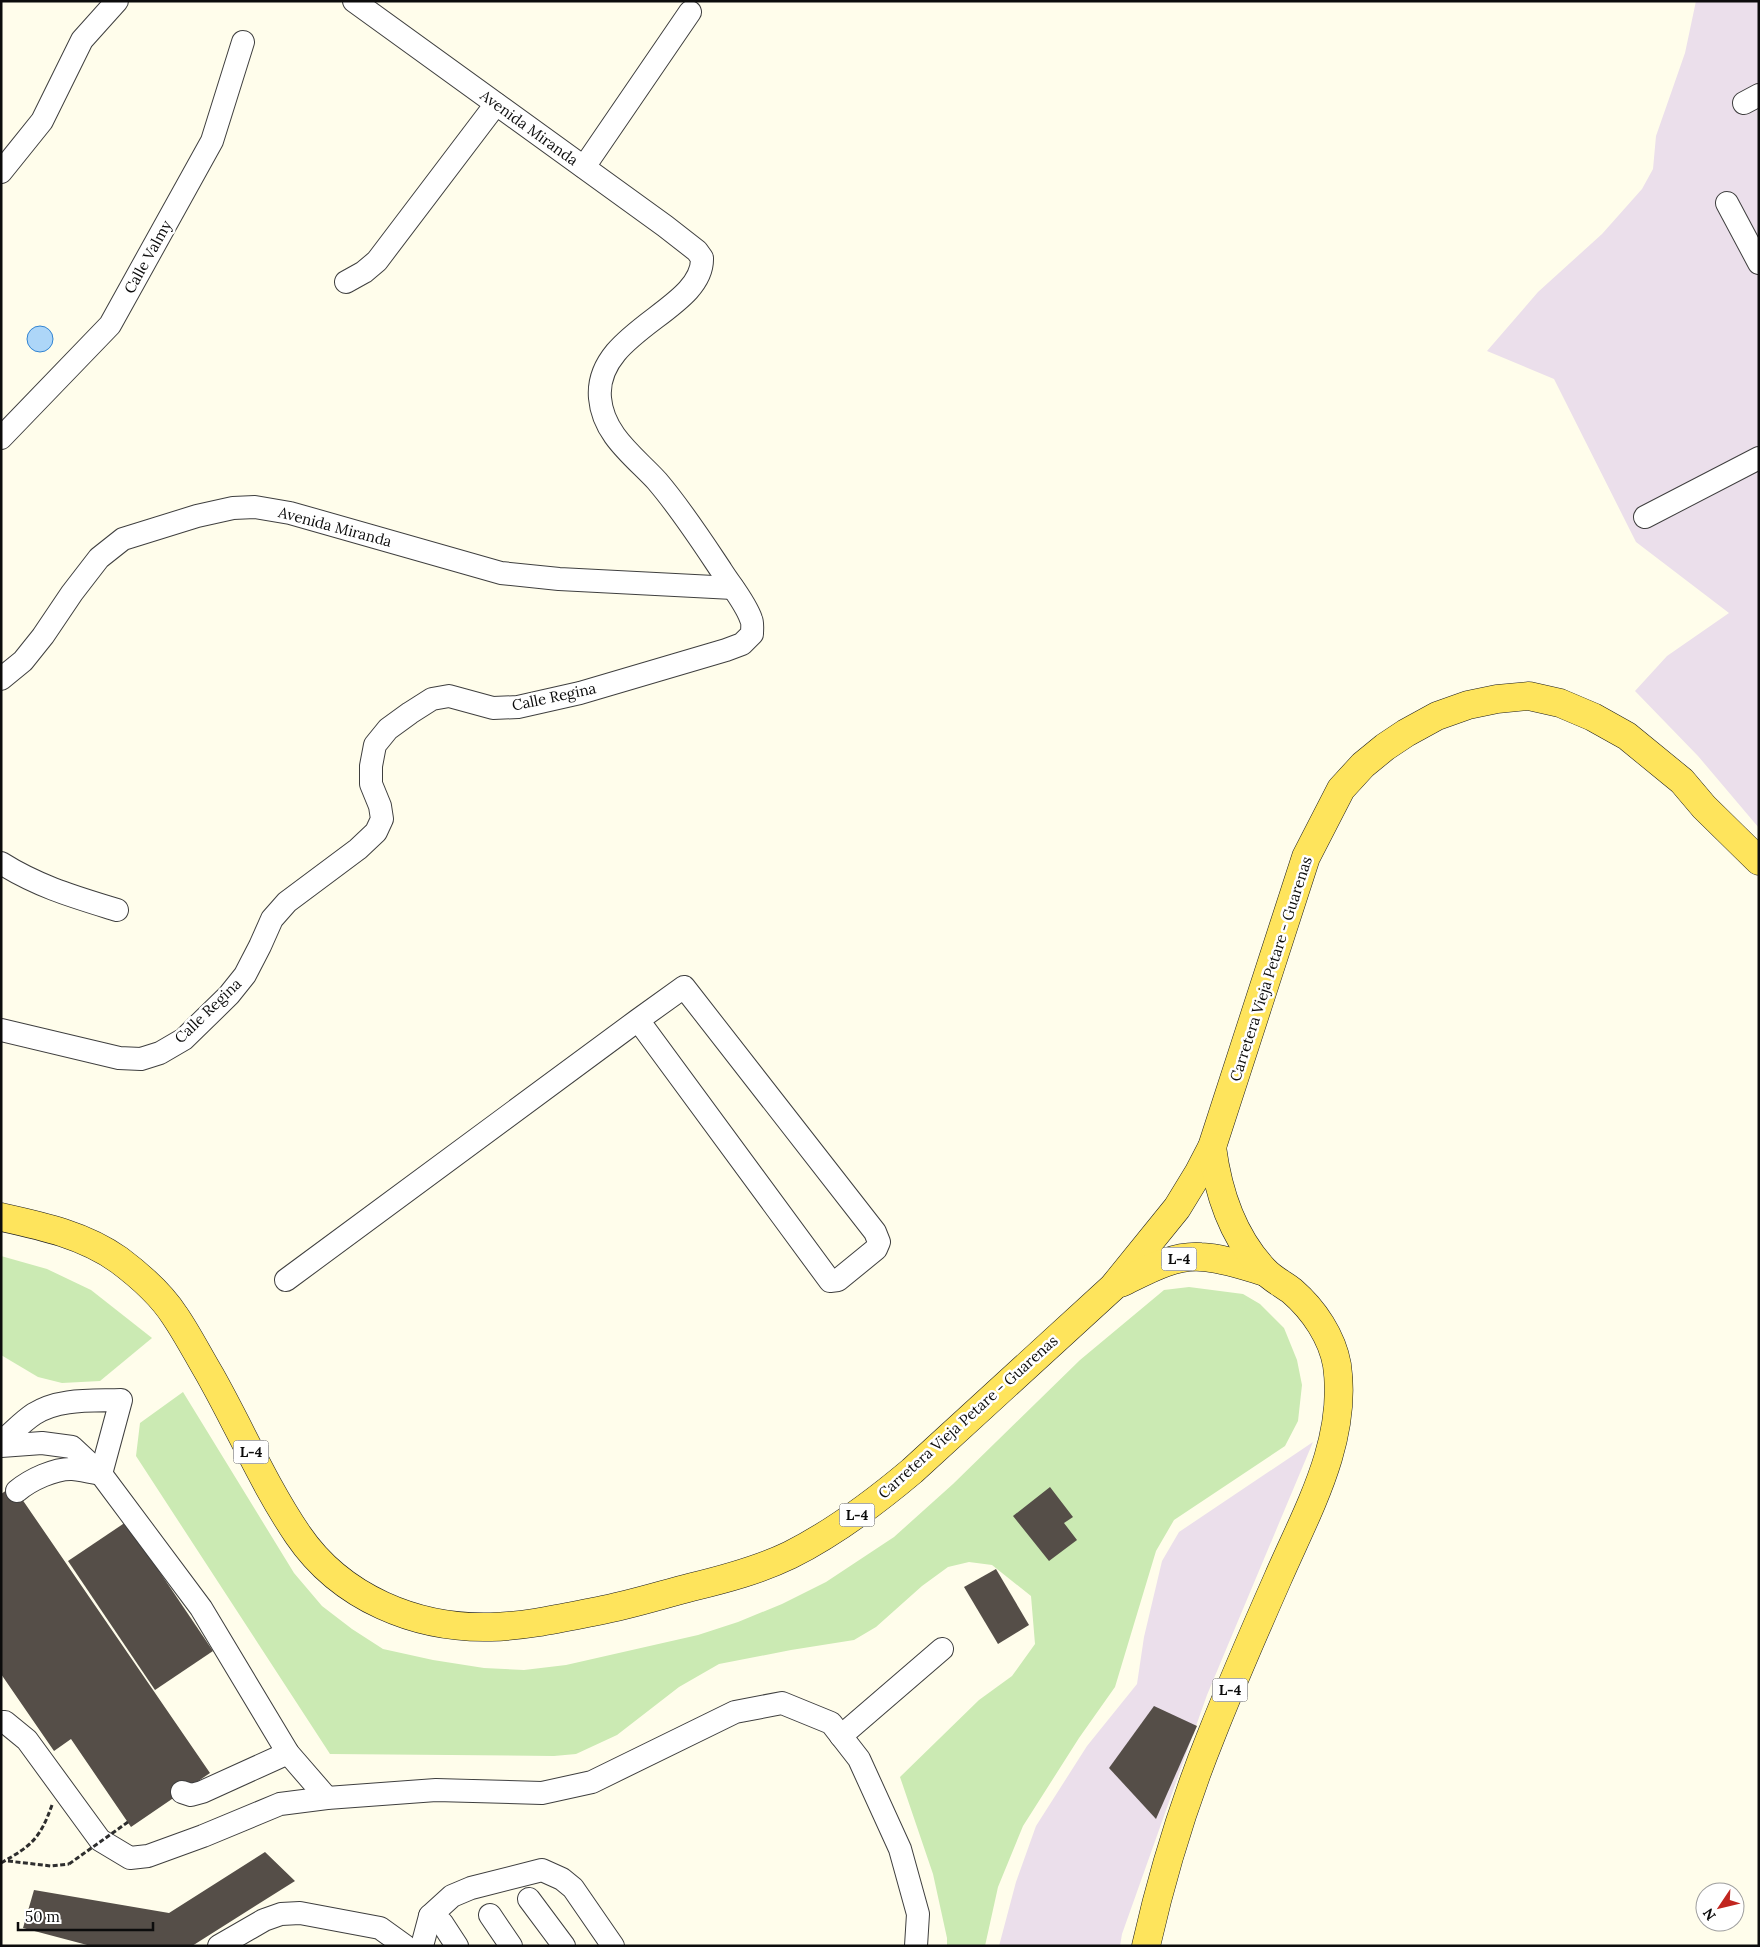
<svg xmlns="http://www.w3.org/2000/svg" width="1760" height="1947" font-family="Lora,serif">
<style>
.industrial{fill:#ebdfeb}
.green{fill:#cbeab3}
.water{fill:#add6f8;stroke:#3284d2}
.building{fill:#554e48}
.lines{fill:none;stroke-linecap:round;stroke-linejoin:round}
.minor-casing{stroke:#3f3f3f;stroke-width:24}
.major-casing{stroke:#1d1d1d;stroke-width:29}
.path{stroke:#2e2e2e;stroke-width:3;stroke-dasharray:5 2.5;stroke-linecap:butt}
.minor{stroke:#fff;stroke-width:22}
.major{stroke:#fee45c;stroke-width:28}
.path-bridge{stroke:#2e2e2e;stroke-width:3;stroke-dasharray:5 2.5;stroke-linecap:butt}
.labels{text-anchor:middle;stroke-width:5;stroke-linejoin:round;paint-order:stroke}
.shield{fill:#fff;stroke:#555;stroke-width:1}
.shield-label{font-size:14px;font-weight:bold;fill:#0c0c0c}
.street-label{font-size:15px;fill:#0c0c0c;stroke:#fff}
</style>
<rect width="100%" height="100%" fill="#fffdeb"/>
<g class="industrial">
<polygon points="1696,1 1759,1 1759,828 1698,756 1635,691 1667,656 1729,613 1636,542 1554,379 1487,351 1538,292 1602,234 1642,189 1653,169 1656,136 1685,53"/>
<polygon points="1313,1442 1207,1695 1122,1934 1120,1946 999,1946 1016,1882 1036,1826 1087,1746 1137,1684 1144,1637 1162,1561 1179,1532"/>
</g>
<g class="green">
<polygon points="1,1256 47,1269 91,1290 152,1338 100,1381 62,1383 38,1377 1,1355"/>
<polygon points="1189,1287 1243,1294 1260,1304 1284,1328 1297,1360 1302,1385 1298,1421 1285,1446 1174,1520 1156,1551 1115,1687 1079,1738 1023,1826 998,1887 985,1946 947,1946 947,1938 933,1874 900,1777 979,1700 1012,1676 1035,1644 1031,1596 992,1565 969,1562 948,1567 922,1586 876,1627 854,1640 791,1650 719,1664 679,1687 617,1735 576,1754 554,1756 330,1754 136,1456 140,1423 183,1392 294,1573 322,1606 352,1629 383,1649 433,1660 484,1668 524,1670 566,1665 698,1635 738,1622 782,1604 826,1582 894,1537 953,1484 1080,1360 1164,1290"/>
</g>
<circle class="water" cx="40" cy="339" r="13"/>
<g class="building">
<polygon points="13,1486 210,1773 131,1827 71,1739 54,1751 1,1674 1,1494"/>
<polygon points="1050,1487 1073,1517 1064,1523 1077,1540 1049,1561 1013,1516"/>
<polygon points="126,1522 213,1651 155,1690 68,1561"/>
<polygon points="996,1569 1029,1625 998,1644 964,1587"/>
<polygon points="1154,1706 1197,1726 1156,1819 1109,1768"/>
<polygon points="265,1852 295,1881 192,1946 91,1946 23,1928 34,1890 169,1913"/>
</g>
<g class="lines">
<defs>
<g id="minor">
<polyline points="1744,103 1759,95"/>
<polyline points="584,167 690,12"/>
<polyline points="1,172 42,121 82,40 117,1"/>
<polyline points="1727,203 1759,263"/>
<polyline points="346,282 364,272 377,261 496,104"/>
<polyline points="1,438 110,325 212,141 243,42"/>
<polyline points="1645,517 1759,458"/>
<polyline points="1,679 23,661 43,636 72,593 99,558 123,539 197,516 233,508 255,507 290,513 501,573 559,579 733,588"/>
<path d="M1,863C39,887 75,897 117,910"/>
<path d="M1,1030L119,1058L141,1059L160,1053L184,1039L229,995L245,975L260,946L272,919L287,902L358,849L376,832L382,819L380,806L371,784V766L375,745L388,729L410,713L432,699L449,696L493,708L518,707L580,693L726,650L742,644L752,634C752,629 753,623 751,619C745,602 731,586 721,570C701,540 681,509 657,481C635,457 603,435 600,398C594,331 704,310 702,258L697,251L665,226L354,1"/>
<polyline points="286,1280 638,1020 684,987 875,1232 879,1242 876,1249 838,1280 830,1281 638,1020"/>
<path d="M1,1442C12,1433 22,1422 34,1414C59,1398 92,1401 121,1400L101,1474L201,1608L288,1753L327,1798"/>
<polyline points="1,1446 42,1443 72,1447 101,1474"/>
<path d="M17,1491C30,1480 55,1468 73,1469C82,1470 91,1472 101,1474"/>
<polyline points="1,1722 5,1722 27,1740 100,1840 130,1858 148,1856 203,1836 280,1804 327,1798 436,1790 542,1793 592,1782 735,1712 782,1703 831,1723 859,1759 900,1849 918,1914 916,1946"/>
<polyline points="841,1736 942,1649"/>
<polyline points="182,1792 191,1795 202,1792 288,1753"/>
<polyline points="529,1899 564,1946"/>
<polyline points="490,1915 511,1946"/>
<polyline points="430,1916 442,1923 457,1946"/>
<polyline points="219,1946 264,1920 281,1914 300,1913 380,1928 405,1946"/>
<polyline points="422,1946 430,1916 452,1896 471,1888 542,1870 562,1879 573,1888 613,1946"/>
</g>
<g id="major">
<path d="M1,1217C42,1226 84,1235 119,1260C139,1275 161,1294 175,1316C188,1335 198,1355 210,1375C240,1428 264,1485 298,1535C341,1598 416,1629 491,1627C527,1626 562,1618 598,1611C630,1605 661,1595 692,1587C725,1579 759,1570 790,1555C834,1533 874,1503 912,1471L1113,1287L1177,1208L1199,1172L1212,1147L1306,857L1341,789L1363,765L1385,747L1406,733L1437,716L1468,705L1497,699L1529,696L1560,703L1593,717L1627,736L1682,781L1704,807L1759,861"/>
<path d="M1121,1283C1146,1271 1172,1255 1201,1257C1223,1258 1244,1266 1265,1272"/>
<path d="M1146,1946C1162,1875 1184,1803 1211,1736C1232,1683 1255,1630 1278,1578C1307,1511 1348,1441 1337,1365C1332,1337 1314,1310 1292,1291C1283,1284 1272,1279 1264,1270C1232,1236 1218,1193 1212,1147"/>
</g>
</defs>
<use href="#minor" class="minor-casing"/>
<use href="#major" class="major-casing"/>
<g class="path">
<polyline points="8,1861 51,1866 69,1864"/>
<path d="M1,1863C31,1846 40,1839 52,1805"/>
</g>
<use href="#minor" class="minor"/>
<use href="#major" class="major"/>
<polyline class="path-bridge" points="69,1864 128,1822"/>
</g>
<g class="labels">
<g class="shield">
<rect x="1161.5" y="1247.5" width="35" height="23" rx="4"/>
<rect x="233.5" y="1440.5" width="35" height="23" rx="4"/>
<rect x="839.5" y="1503.5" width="35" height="23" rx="4"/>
<rect x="1212.5" y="1678.5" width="35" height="23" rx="4"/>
</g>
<g class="shield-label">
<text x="1179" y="1264">L-4</text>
<text x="251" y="1457">L-4</text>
<text x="857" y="1520">L-4</text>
<text x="1230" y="1695">L-4</text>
</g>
<g class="street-label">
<text transform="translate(529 128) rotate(36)" y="5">Avenida Miranda</text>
<text transform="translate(148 257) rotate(-61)" y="5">Calle Valmy</text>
<text transform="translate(335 527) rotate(15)" y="5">Avenida Miranda</text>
<text transform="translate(554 697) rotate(-12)" y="5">Calle Regina</text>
<text transform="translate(1271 969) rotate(-72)" y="5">Carretera Vieja Petare - Guarenas</text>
<text transform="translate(208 1011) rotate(-44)" y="5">Calle Regina</text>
<text transform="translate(968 1417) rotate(-42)" y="5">Carretera Vieja Petare - Guarenas</text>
</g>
</g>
<rect width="1760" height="1947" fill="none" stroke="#0c0c0c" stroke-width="5"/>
<g transform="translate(1720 1907) rotate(235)"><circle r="24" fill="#ffffff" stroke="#9e9e9e"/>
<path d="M0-4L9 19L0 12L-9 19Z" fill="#c1251f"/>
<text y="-8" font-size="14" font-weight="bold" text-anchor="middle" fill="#0c0c0c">N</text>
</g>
<path d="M18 1922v8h135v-8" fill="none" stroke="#0c0c0c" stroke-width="2.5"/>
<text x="25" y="1922" font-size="15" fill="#0c0c0c" stroke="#ffffff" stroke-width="4" paint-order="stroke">50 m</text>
</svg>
